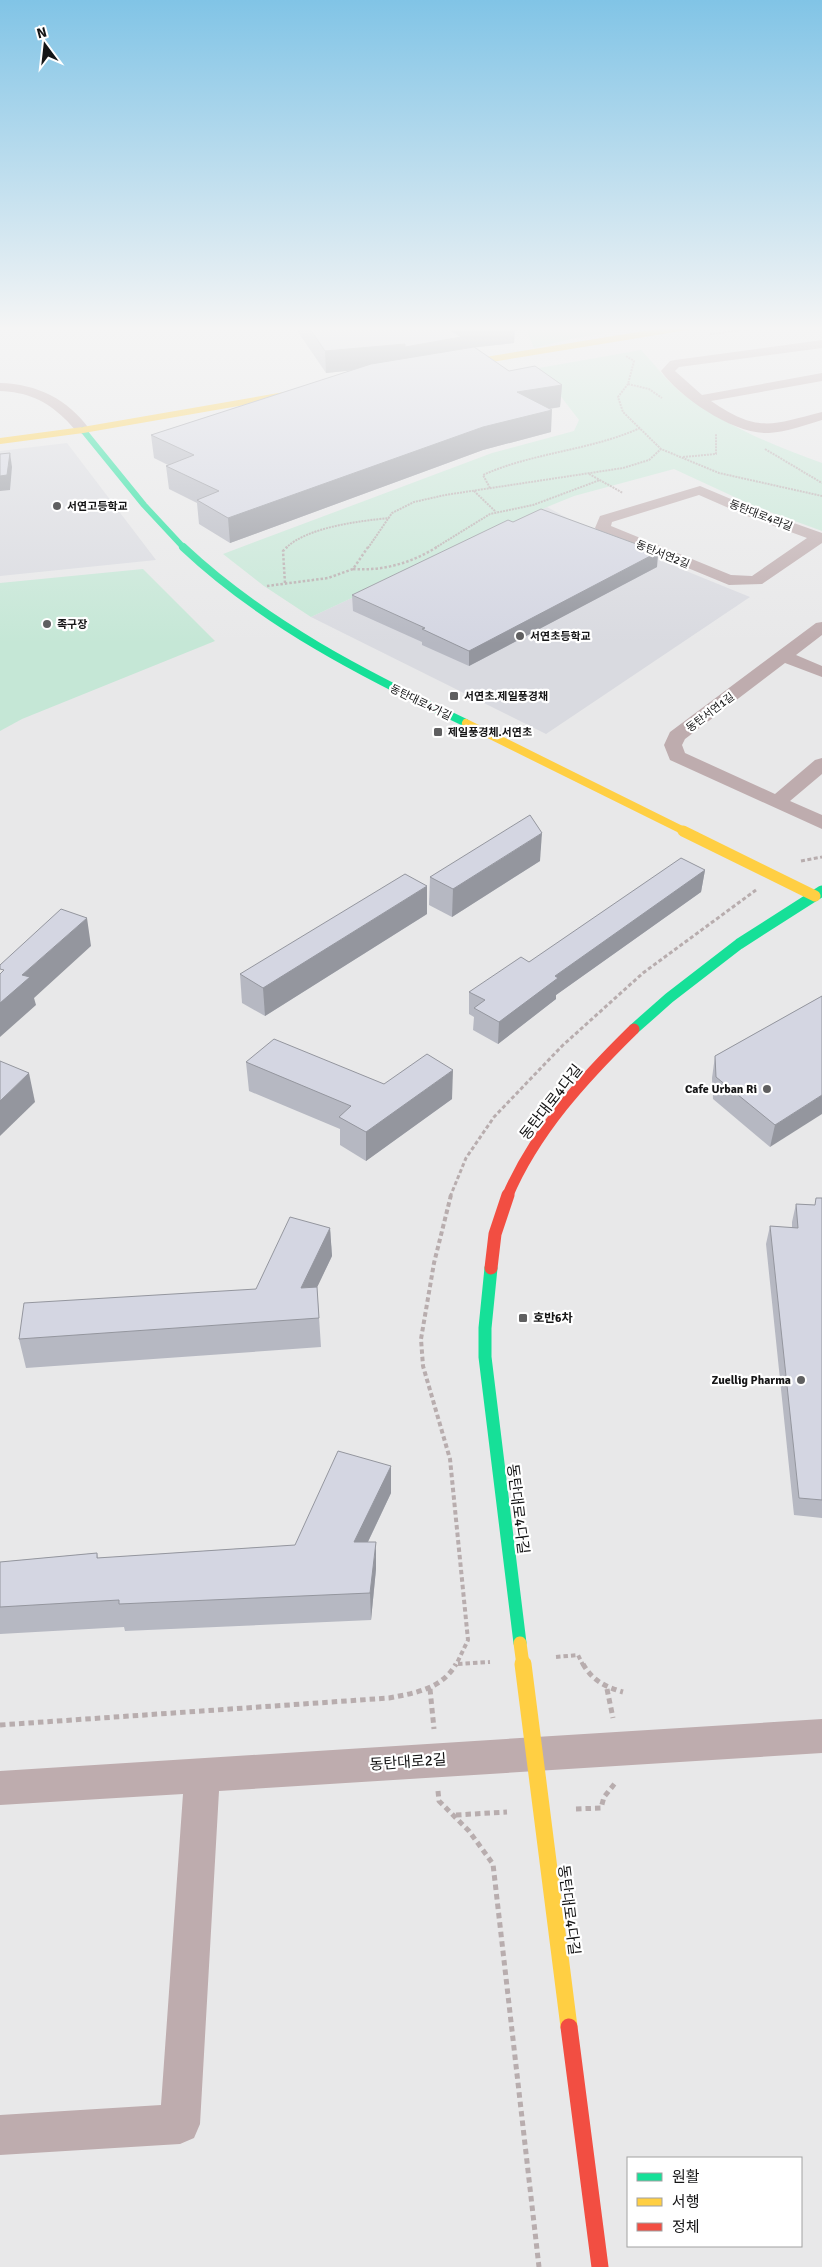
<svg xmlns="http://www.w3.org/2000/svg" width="822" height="2267" font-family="Signika,'Noto Sans KR',sans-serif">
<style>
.built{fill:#d9dae0}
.green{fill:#c5e7d6}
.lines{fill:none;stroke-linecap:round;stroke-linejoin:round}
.path-far4{stroke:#b8adae;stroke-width:2;stroke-dasharray:2 1;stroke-linecap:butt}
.path-far3{stroke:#b8adae;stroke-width:2.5;stroke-dasharray:2.5 2;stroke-linecap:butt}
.path-far2{stroke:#b8adae;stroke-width:3;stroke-dasharray:4 2.5;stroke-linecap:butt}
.path-far1{stroke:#b8adae;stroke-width:4;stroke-dasharray:4.5 3;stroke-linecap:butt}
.path{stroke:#b8adae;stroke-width:5;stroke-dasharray:5.5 4;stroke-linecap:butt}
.street{fill:#beacae;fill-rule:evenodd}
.fast-far3{stroke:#16e098;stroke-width:6}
.fast-far2{stroke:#16e098;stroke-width:8}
.fast-far1{stroke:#16e098;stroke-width:11}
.fast{stroke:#16e098;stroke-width:13}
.slow-far4{stroke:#ffcf43;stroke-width:6}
.slow-far3{stroke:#ffcf43;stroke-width:8}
.slow-far2{stroke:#ffcf43;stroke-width:11}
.slow-far1{stroke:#ffcf43;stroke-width:13}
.slow{stroke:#ffcf43;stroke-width:17}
.jam-far2{stroke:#f24e42;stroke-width:11}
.jam-far1{stroke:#f24e42;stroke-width:13}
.jam{stroke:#f24e42;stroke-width:17}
.wall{fill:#b6b8c2}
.shaded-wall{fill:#94969e}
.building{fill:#d4d6e2;stroke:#94969e}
.poi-dot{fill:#5f5f60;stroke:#fff;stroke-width:2}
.labels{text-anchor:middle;stroke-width:4.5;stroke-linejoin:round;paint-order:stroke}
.far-poi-label{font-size:11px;font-weight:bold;fill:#151516;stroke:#fff;text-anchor:start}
.far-street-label{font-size:11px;fill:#151516;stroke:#fff}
.poi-label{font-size:12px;font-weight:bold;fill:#151516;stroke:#fff;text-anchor:end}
.near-street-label{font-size:15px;fill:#151516;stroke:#fff}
</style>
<rect width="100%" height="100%" fill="#e8e8e9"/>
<g class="built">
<polygon points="67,443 156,560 0,576 0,451"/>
<polygon points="547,507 580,525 632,549 750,597 546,734 311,617"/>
</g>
<g class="green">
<polygon points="525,326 633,326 634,328 571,339 534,348"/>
<path d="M641,350C656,366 669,384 687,397C727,426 776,447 822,463V531L754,506L674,469L574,496L547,507L311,617L264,586L223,554L492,453L574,431L579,420L539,368Z"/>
<polygon points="143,569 215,641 22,719 0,731 0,583"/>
</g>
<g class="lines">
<g class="path-far4">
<polyline points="710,334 777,326"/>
<polyline points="626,356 634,361 628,384 618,397 623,412 661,449 719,473 822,496"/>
<polyline points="628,384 649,389 662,398"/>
<polyline points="765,449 822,483"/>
<polyline points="683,457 716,454 716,434"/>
<polyline points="589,474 623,493"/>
<path d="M490,488L483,475C534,452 589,451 640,428"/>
<polyline points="474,491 496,512"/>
<path d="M286,548C307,527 360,521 389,518"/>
<polyline points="368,548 392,513 414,502 445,495 623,468 649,460 661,449"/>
<polyline points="435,548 490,514 533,505 600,480"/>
</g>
<g class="path-far3">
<path d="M353,569C384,571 411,563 437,547"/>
<polyline points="285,583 283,551 287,547"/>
<polyline points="267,586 328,578 353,569 368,547"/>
</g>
<g class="path-far2">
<polyline points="801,861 822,857"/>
<polyline points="450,1197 466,1158 494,1117 562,1046 643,973 756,890"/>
</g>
<g class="path-far1">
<polyline points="451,1195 434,1263 421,1339 423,1366 450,1459 468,1640 456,1665"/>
<polyline points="556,1657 578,1655 583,1665"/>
<polyline points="458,1664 490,1662"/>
</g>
<g class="path">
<path d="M583,1664C592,1680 605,1687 623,1692"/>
<polyline points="430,1689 434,1729"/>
<polyline points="607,1689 613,1718"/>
<path d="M0,1725L389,1698C415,1693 442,1689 456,1664"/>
<polyline points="438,1791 439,1801 469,1831 493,1864 539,2267"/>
<polyline points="576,1809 601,1808 604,1797 616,1782"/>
<polyline points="456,1815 507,1812"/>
</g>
<g class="street">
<path d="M822,340V348L679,367L675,371L702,395L822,373V381L711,401C758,433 771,425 822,412V420C805,425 787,432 769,433C735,435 680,398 661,371L670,361L675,360Z"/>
<path d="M0,383C37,384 68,399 90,430L83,434C75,432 71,424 65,419C46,400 26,392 0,391Z"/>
<path d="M700,486L757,510L822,533V543L762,584L729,585L598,531L595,528L600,516ZM699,495L747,516L807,538L752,576L731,575L611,526L612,522Z"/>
<polygon points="822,622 822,635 796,655 822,666 822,677 785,663 685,739 682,745 685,753 775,794 815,760 822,758 822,774 790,801 822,815 822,829 670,760 664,745 670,732 816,623"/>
<polygon points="822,1719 822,1753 219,1791 200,2124 194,2138 180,2144 0,2155 0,2115 161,2105 183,1794 0,1805 0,1771"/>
</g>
<polyline class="fast-far3" points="83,430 144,505 184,548"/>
<path class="fast-far2" d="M183,547C265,624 365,675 466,723"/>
<polyline class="fast-far1" points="634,1029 669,998 739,944 822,891"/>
<polyline class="fast" points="491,1268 485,1328 485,1357 520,1643"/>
<g class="slow-far4">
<polyline points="455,365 693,326"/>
<polyline points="0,441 83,430 302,392"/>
</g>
<polyline class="slow-far3" points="466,723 686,832"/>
<polyline class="slow-far2" points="683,831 815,896"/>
<polyline class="slow-far1" points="520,1643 523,1665"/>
<polyline class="slow" points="523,1664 569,2027"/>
<path class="jam-far2" d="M507,1197C535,1131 584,1078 634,1029"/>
<polyline class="jam-far1" points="491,1268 495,1234 508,1195"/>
<polyline class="jam" points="569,2027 600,2267"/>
</g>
<g class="wall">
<polygon points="294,326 515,326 514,343 475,347 509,371 562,385 560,407 550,409 551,432 483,450 230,543 199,524 197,503 169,489 166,466 168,465 154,458 151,435 353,370 326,373"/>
<polygon points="513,522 658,552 657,567 469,666 422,645 422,642 353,611 352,595"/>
<polygon points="540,861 452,917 429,905 430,877"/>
<polygon points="705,870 701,892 556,995 556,999 498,1044 473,1030 474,1017 469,1014 469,992 529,962"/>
<polygon points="427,914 265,1016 242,1003 240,974"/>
<polygon points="822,996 770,1147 713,1099 712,1078 715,1056"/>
<polygon points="246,1062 384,1084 452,1099 366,1161 340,1145 340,1129 249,1091"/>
<polygon points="822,1198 822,1518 794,1515 766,1244 770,1226 792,1228 792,1222 796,1204 815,1205"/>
<polygon points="330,1228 332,1256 317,1287 321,1347 26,1368 19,1339 256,1289"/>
<polygon points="391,1466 391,1493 368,1542 376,1569 371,1620 125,1631 124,1627 0,1634 0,1562 97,1553 98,1558 295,1545"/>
</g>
<g class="shaded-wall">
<polygon points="474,326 515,326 514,343 461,349 405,368 405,347 449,329"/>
<polygon points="405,344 405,365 326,373 325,351"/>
<polygon points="562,385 560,407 516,414 517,392"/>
<polygon points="552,410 551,432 483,450 230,543 228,518 483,427"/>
<polygon points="10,453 12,467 10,490 0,491 0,476"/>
<polygon points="658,552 657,567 469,666 469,651"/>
<polygon points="542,833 540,861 452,917 453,889"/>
<polygon points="705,870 701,892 556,995 556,999 498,1044 499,1022 555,976"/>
<polygon points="427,886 427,914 265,1016 263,988"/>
<polygon points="87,918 91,946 34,998 36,1005 0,1037 0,1003 22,975"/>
<polygon points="453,1070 452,1099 366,1161 366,1132"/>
<polygon points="29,1073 35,1102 0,1136 0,1101"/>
<polygon points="822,1095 822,1114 770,1147 775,1125"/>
<polygon points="330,1228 332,1256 303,1317 301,1288"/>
<polygon points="391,1466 391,1493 355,1569 354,1542"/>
<polygon points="376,1542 376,1569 371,1620 370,1593"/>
</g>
<g class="building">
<polygon points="308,326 474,326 449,329 461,337 405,347 405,344 325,351"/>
<polygon points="474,347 509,371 535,366 562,385 517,392 552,410 483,427 228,518 197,500 219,491 166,466 194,455 151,435 371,364"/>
<polygon points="10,453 7,475 0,476 0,454"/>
<polygon points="541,509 658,552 469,651 422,629 425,628 352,595 508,520 513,522"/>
<polygon points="530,815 542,833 453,889 430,877"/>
<polygon points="681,858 705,870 555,976 558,978 499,1022 474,1008 485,1000 469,992 521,957 529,962"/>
<polygon points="405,874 427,886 263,988 240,974"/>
<polygon points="61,909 87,918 22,975 30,977 0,1003 0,974 4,970 0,969 0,965"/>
<polygon points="822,996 822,1095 775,1125 716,1077 715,1056"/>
<polygon points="274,1039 384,1084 427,1054 453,1070 366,1132 339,1117 351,1106 246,1062"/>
<polygon points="0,1061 29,1073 0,1101"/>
<polygon points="816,1198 822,1198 822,1500 799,1498 770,1226 798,1228 796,1204 815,1205"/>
<polygon points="290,1217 330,1228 301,1288 317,1287 319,1318 19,1339 24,1303 256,1289"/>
<polygon points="338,1451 391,1466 354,1542 376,1542 370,1593 119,1604 119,1600 0,1607 0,1562 97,1553 97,1558 295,1545"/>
</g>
<linearGradient id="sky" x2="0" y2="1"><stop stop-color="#81c4e6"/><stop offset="0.51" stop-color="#f5f5f5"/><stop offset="1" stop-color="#f5f5f5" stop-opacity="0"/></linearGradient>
<rect width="822" height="644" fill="url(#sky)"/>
<g class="poi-dot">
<circle cx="57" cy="506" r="5"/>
<circle cx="47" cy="624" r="5"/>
<circle cx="520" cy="636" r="5"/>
<rect x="449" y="691" width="10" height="10" rx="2.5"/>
<rect x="433" y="727" width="10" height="10" rx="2.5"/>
<circle cx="767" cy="1089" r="5"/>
<rect x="518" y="1313" width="10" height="10" rx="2.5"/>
<circle cx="801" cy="1380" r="5"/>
</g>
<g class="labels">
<g class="far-poi-label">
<text x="67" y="510">서연고등학교</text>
<text x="57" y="628">족구장</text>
<text x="530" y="640">서연초등학교</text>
<text x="464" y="700">서연초.제일풍경채</text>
<text x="448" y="736">제일풍경체.서연초</text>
</g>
<g class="far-street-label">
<text transform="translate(761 515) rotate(21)" y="4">동탄대로4라길</text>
<text transform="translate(663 554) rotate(22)" y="4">동탄서연2길</text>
<text transform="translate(421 702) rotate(26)" y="4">동탄대로4가길</text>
<text transform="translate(710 712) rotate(-37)" y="4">동탄서연1길</text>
</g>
<g class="poi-label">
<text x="757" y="1093">Cafe Urban Ri</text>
<text x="533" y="1322" text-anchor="start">호반6차</text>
<text x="791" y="1384">Zuellig Pharma</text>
</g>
<g class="near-street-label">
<text transform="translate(551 1102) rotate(-52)" y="5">동탄대로4다길</text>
<text transform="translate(518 1509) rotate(83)" y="5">동탄대로4다길</text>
<text transform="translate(408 1762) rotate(-4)" y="5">동탄대로2길</text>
<text transform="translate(569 1910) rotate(83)" y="5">동탄대로4다길</text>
</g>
</g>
<rect x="627" y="2157" width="175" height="90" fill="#ffffff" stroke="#a1a1a2"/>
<rect x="637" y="2173" width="25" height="8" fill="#16e098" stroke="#a1a1a2"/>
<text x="672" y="2182" font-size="15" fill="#151516">원활</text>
<rect x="637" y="2198" width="25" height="8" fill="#ffcf43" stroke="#a1a1a2"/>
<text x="672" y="2207" font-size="15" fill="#151516">서행</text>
<rect x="637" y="2223" width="25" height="8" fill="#f24e42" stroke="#a1a1a2"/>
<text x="672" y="2232" font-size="15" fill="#151516">정체</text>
<g transform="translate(45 45) rotate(345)" stroke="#ffffff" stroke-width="4" paint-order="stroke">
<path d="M0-4L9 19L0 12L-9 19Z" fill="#151516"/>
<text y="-8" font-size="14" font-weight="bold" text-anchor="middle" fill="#151516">N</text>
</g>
</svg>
